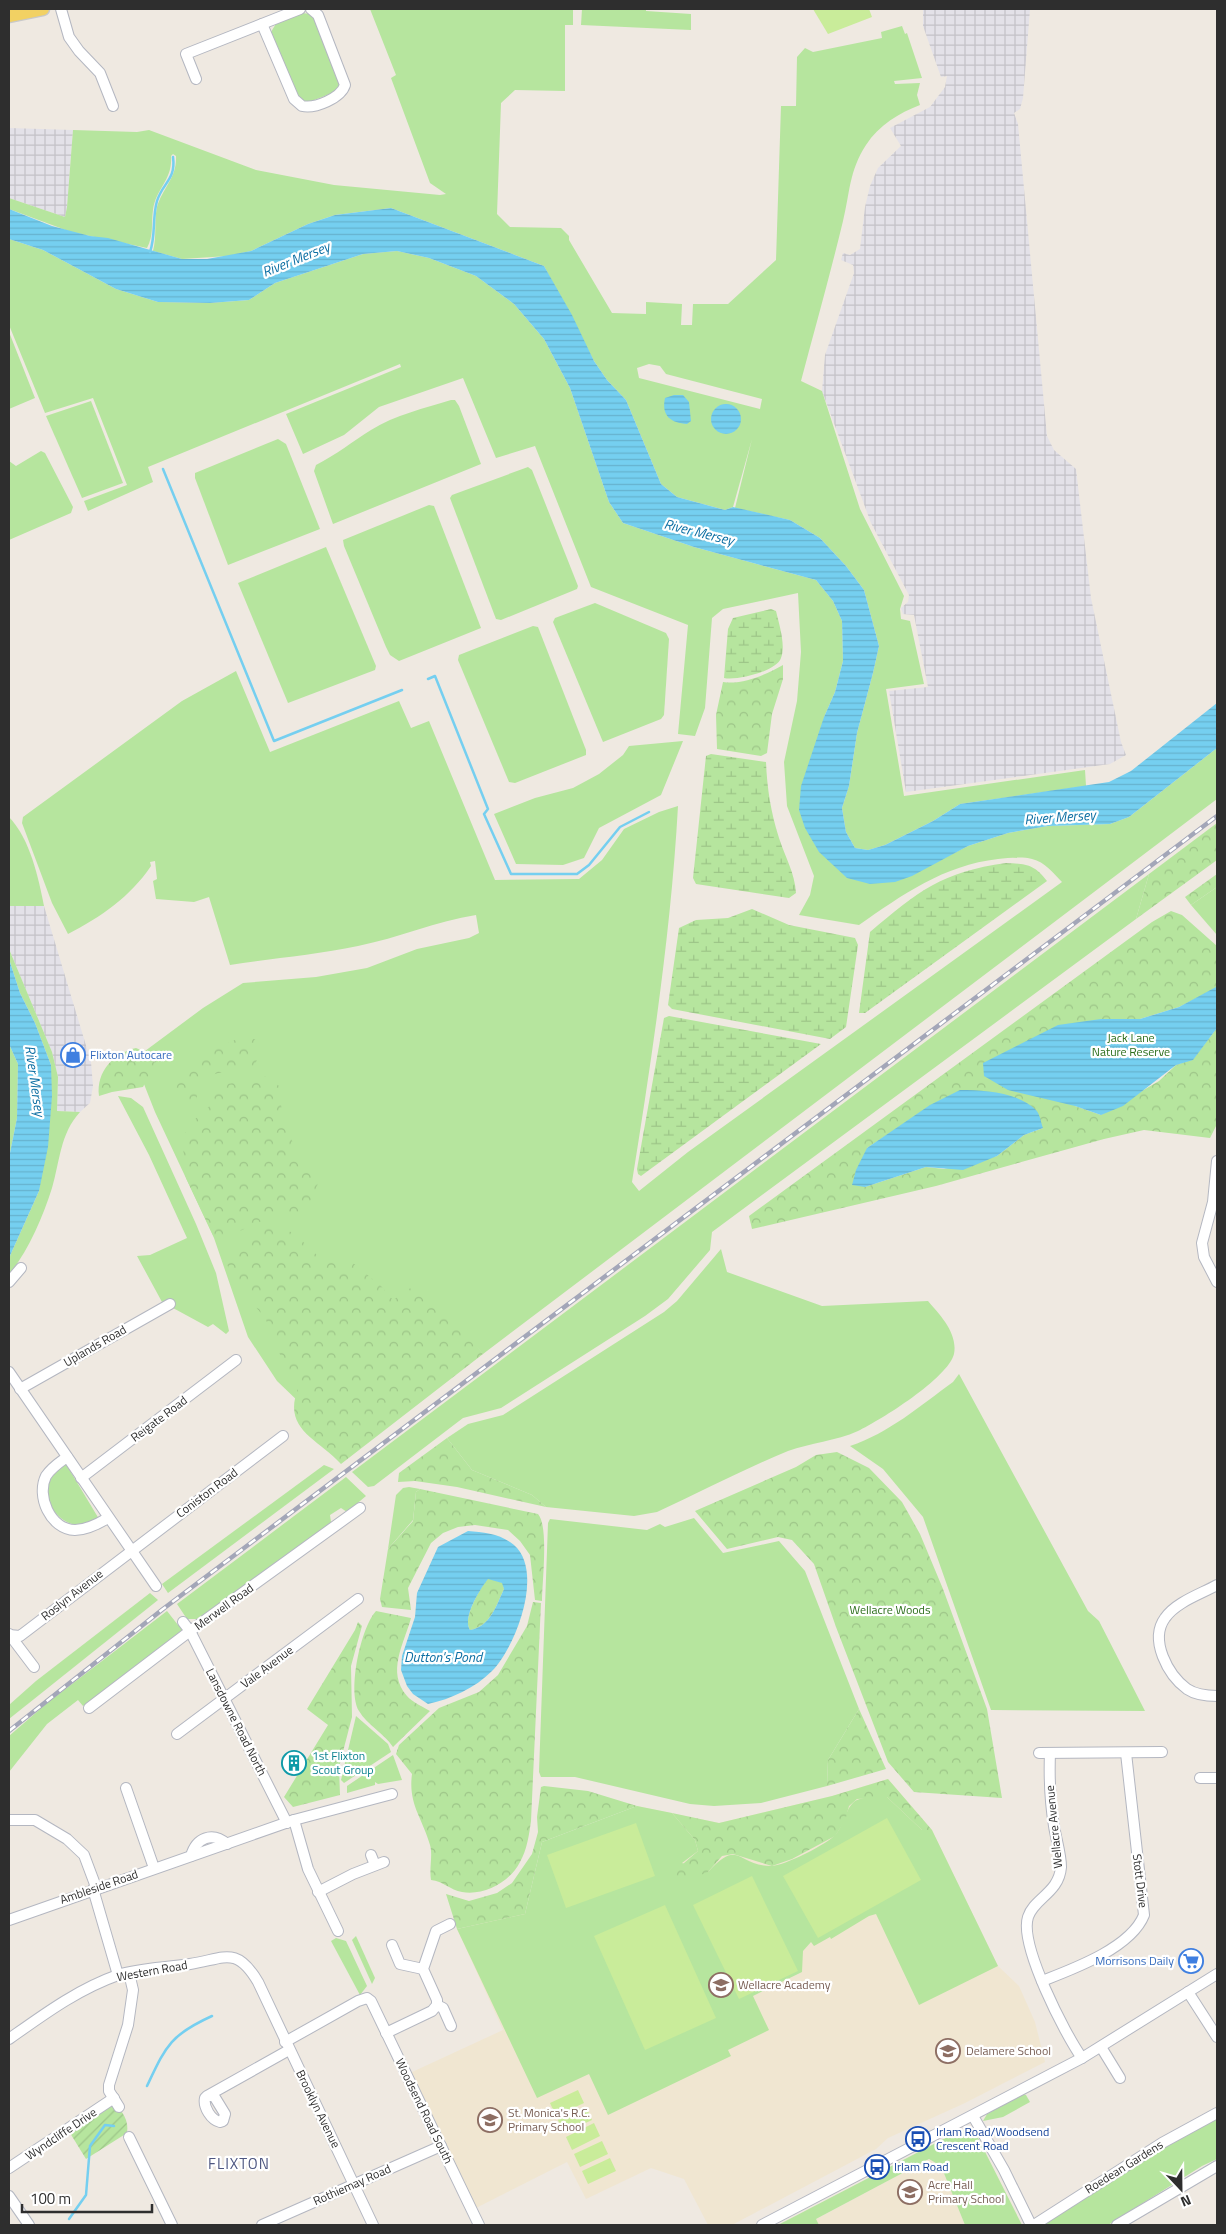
<svg xmlns="http://www.w3.org/2000/svg" width="1226" height="2234" font-family="'Titillium Web',sans-serif">
<style>
.industrial{fill:url(#industrial-grid)}
.education{fill:#f0e6d1}
.grass{fill:#b6e59e;fill-rule:evenodd}
.forest{fill:url(#forest-crowns);fill-rule:evenodd}
.wetland{fill:url(#wetland-marsh)}
.garden{fill:url(#garden-furrows)}
.pitch{fill:#c9ec9a}
.water{fill:url(#water-rules);fill-rule:evenodd}
.lines{fill:none;stroke-linecap:round;stroke-linejoin:round}
.stream{stroke:#75cff0;stroke-width:2.5}
.minor-casing{stroke:#b4b7c1;stroke-width:12}
.major-casing{stroke:#c9c9c9;stroke-width:15}
.minor{stroke:#fff;stroke-width:10}
.major{stroke:#f2d163;stroke-width:12}
.rail-casing{stroke:#a3a6b8;stroke-width:4.5}
.rail{stroke:#fff;stroke-width:2.5;stroke-dasharray:8;stroke-linecap:butt}
.labels{text-anchor:middle;stroke-width:4.5;stroke-linejoin:round;paint-order:stroke}
.park-label{font-size:12px;fill:#2c6e1b;stroke:#fff}
.shop-label{font-size:12px;fill:#366cbe;stroke:#fff;text-anchor:start}
.street-label{font-size:12px;fill:#2e2e2e;stroke:#fff}
.culture-label{font-size:12px;fill:#0d838f;stroke:#fff;text-anchor:start}
.education-label{font-size:12px;fill:#785e54;stroke:#fff;text-anchor:start}
.transit-label{font-size:12px;fill:#164399;stroke:#fff;text-anchor:start}
.water-label{font-size:14px;font-style:italic;fill:#0d6fa3;stroke:#fff}
.quarter-label{font-size:15px;letter-spacing:1px;fill:#4d5680;stroke:#fff}
</style>
<defs>
<pattern id="industrial-grid" width="8" height="8" patternUnits="userSpaceOnUse" patternTransform="scale(1.25)"><rect width="8" height="8" fill="#e3e1e8"/><path d="M0 4h8M4 0v8" fill="none" stroke="#c3c1c7"/></pattern>
<pattern id="forest-crowns" width="20" height="18" patternUnits="userSpaceOnUse" patternTransform="scale(1.25)"><rect width="20" height="18" fill="#b6e59e"/><path d="M2 6a3 3 0 1 1 6 0M12 15a3 3 0 1 1 6 0" fill="none" stroke="#9dc588"/></pattern>
<pattern id="wetland-marsh" width="20" height="14" patternUnits="userSpaceOnUse" patternTransform="scale(1.25)"><rect width="20" height="14" fill="#b6e59e"/><path d="M1 5h8M5 5V1M11 12h8M15 12V8" fill="none" stroke="#9dc588"/></pattern>
<pattern id="garden-furrows" width="10" height="10" patternUnits="userSpaceOnUse" patternTransform="scale(1.25)"><rect width="10" height="10" fill="#b6e59e"/><path d="M-1 1l2-2M0 10L10 0M9 11l2-2" fill="none" stroke="#9dc588"/></pattern>
<pattern id="water-rules" width="6" height="5" patternUnits="userSpaceOnUse" patternTransform="scale(1.25)"><rect width="6" height="5" fill="#75cff0"/><path d="M0 2.5h6" fill="none" stroke="#66b2ce"/></pattern>
</defs>
<rect width="100%" height="100%" fill="#efe9e1"/>
<g class="industrial">
<polygon points="923,9 1030,9 1023,98 1020,109 1014,113 1018,124 1047,436 1054,450 1076,469 1091,598 1121,742 1126,755 1110,764 906,792 889,691 928,687 914,615 903,614 901,608 908,602 909,595 871,523 822,391 825,355 854,273 853,265 841,260 843,253 850,255 860,249 865,207 870,186 878,168 901,146 890,128 930,107 945,87 947,76 941,77 923,26"/>
<polygon points="9,128 73,130 67,208 65,217 9,198"/>
<polygon points="9,906 44,906 91,1062 93,1086 90,1103 80,1112 57,1111 58,1077 52,1052 9,949"/>
</g>
<g class="education">
<polygon points="888,1779 932,1830 998,1966 1019,1986 1035,2022 1045,2062 965,2103 888,2138 876,2149 732,2225 708,2225 684,2179 651,2168 586,2199 567,2162 476,2208 410,2073 503,2030 457,1929 525,1913 637,1806 719,1823 832,1796"/>
<polygon points="929,2159 941,2166 965,2225 805,2225"/>
</g>
<g class="grass">
<path d="M370,9H573V25H565V91L515,90L501,103L497,214L510,227L561,228L569,236V240L612,313L646,314V302L682,304L681,325H692L693,304H728L776,260L781,106H796L797,57L805,48L813,52L882,38L881,32L902,26L905,34L907,33L922,78L894,81L895,84L920,83L917,95L920,105C899,113 879,125 866,145C849,171 850,193 843,221C830,275 815,328 801,381L822,391L860,509L904,596L900,609L901,619L910,621L924,684L886,689L904,796L1085,770L1086,786L960,804L933,821L885,845L868,850L855,848L846,832L842,808L849,786L857,733L873,673L879,646L864,590L846,566L820,538L790,520L735,508L752,439L733,507L725,510L677,497L661,484L626,400L607,380L594,361L544,266L391,208L335,215L308,224L251,251L228,256L182,259L153,251C157,236 154,221 157,207C163,187 177,178 176,156L173,154L171,156C173,180 156,188 153,210C151,224 154,235 147,248L71,232L9,209V198L65,217L67,207L73,130L137,132L149,130L256,170L334,185L440,195L446,194L430,183L391,78L396,75ZM649,364L660,366L666,374L762,399L760,409L639,378L637,368Z"/>
<polygon points="582,9 646,9 646,11 691,14 691,30 581,25"/>
<polygon points="301,13 312,14 341,83 335,92 309,102 299,99 271,32 277,22"/>
<path d="M9,239L43,250L116,289L158,302L210,303L249,300L275,283L363,254L397,251L429,258L476,276L514,304L544,339L570,388L609,502L623,523L694,547L816,580L833,601L842,621L843,661L835,692L824,717L819,852L944,858L968,846L1008,833L1048,826L1110,824L1129,817L1217,748V799L483,1354L476,1346L301,1404L277,1381L248,1337L214,1238L155,1112L140,1074L141,1054L203,1008L243,983L316,977L367,968L417,949L469,938L479,933L476,915C437,921 398,938 358,946C316,955 273,958 230,965L209,897L194,902L156,899L153,881L157,879L155,861L150,862L151,866C130,897 101,917 68,934L52,903L22,823L23,817L182,701L236,671L270,752L399,701L411,728L429,721L495,880L579,879L602,860L624,829L659,812L678,806C671,932 652,1057 632,1182L639,1191L688,1152L1062,882C1053,873 1045,862 1032,859C1022,856 1008,858 998,859C944,865 902,895 859,925L799,915L810,895L814,876L787,806L784,762L797,701L801,652L798,593L723,609L712,618L705,708L695,736L678,734L688,625L591,587L535,446L496,458L463,378L379,407L344,435L303,454L286,414L401,367L400,364L148,467L153,482L88,511L84,501L127,485L93,398L45,413L9,325Z"/>
<polygon points="9,332 35,398 9,409"/>
<path d="M451,400H455L459,406L481,464L333,524L314,471L316,465C336,455 353,441 371,430C395,415 425,408 451,400Z"/>
<polygon points="91,401 123,483 82,498 46,416"/>
<polygon points="278,439 286,444 320,529 228,565 195,478 195,473"/>
<polygon points="41,451 45,453 73,507 71,513 9,540 9,461 16,466"/>
<polygon points="528,467 532,470 578,586 577,589 501,620 496,619 450,498 452,495"/>
<polygon points="429,505 434,506 481,628 399,661 390,655 386,647 344,546 343,540"/>
<polygon points="326,547 376,666 375,670 288,703 238,583"/>
<polygon points="595,603 666,633 669,639 664,715 661,719 603,742 553,622 555,618"/>
<polygon points="533,626 538,627 586,750 586,755 515,783 509,782 458,660 459,655"/>
<polygon points="683,741 661,795 599,828 584,858 563,865 516,864 494,814 535,798 573,788 599,774 623,755 629,746"/>
<path d="M9,817C30,839 38,876 44,906H9Z"/>
<polygon points="1149,874 1136,919 712,1232 710,1250 668,1299 645,1316 501,1408 463,1418 374,1486 368,1487 352,1472"/>
<polygon points="1217,887 1217,935 1191,905"/>
<path d="M9,949L52,1052L58,1077L57,1111L80,1112C60,1134 60,1161 52,1188C42,1219 29,1249 9,1275V1258L39,1191L51,1065L35,1023L20,993L9,959Z"/>
<polygon points="9,1044 18,1064 17,1118 9,1158"/>
<polygon points="118,1096 131,1098 143,1107 196,1224 216,1273 229,1331 226,1334 213,1324 208,1327 162,1302 137,1256 150,1255 187,1238 149,1155"/>
<path d="M721,1249L727,1272L822,1306L928,1301C940,1315 958,1333 954,1354C948,1378 881,1420 858,1431C836,1441 810,1443 788,1451C744,1469 700,1492 657,1512L634,1516L546,1507L532,1495L472,1470L447,1438L468,1424L503,1415L664,1312L677,1301Z"/>
<path d="M959,1374L1088,1611L1099,1621L1145,1711L991,1710L923,1517L883,1469L850,1446C889,1433 920,1406 953,1382Z"/>
<path d="M66,1464L99,1519C94,1521 87,1525 81,1525C62,1527 42,1503 48,1485C51,1476 58,1470 66,1464Z"/>
<polygon points="324,1465 334,1469 168,1593 162,1584"/>
<polygon points="346,1477 366,1496 347,1512 341,1508 330,1515 331,1522 329,1525 199,1619 187,1619 177,1604"/>
<polygon points="409,1487 420,1489 416,1492 413,1520 388,1549 396,1495 403,1488"/>
<polygon points="694,1518 723,1553 779,1541 805,1571 859,1709 828,1760 827,1786 761,1803 714,1806 690,1804 575,1777 541,1777 539,1772 548,1523 550,1519 647,1530 660,1524 665,1527"/>
<polygon points="150,1593 158,1600 9,1719 9,1705 36,1681"/>
<polygon points="167,1611 178,1625 180,1624 182,1627 181,1634 83,1706 78,1700 47,1724 9,1772 9,1736 46,1704"/>
<polygon points="356,1716 388,1744 391,1752 344,1783 341,1780"/>
<polygon points="393,1755 402,1780 378,1784 375,1782 375,1785 347,1793 347,1786"/>
<path d="M887,1797L922,1830H932L998,1966L919,2005L876,1914L869,1916L831,1939L830,1937L814,1946L811,1942L803,1951L802,1972L753,1996L769,2030L728,2050L731,2056L608,2115L589,2074L537,2098L457,1929L525,1914L542,1842L637,1806L672,1813L695,1840L698,1851L682,1863L708,1872C740,1837 737,1866 771,1866C784,1866 828,1844 836,1834C845,1824 846,1805 857,1800C865,1796 878,1797 887,1797Z"/>
<polygon points="356,1936 375,1978 372,1984 352,1940"/>
<polygon points="336,1938 346,1941 367,1986 360,1995 331,1941"/>
<polygon points="1023,2094 1026,2095 1030,2102 1003,2117 983,2121 987,2114"/>
<polygon points="1217,2117 1217,2159 1202,2166 1108,2225 1044,2225 1130,2167"/>
<polygon points="966,2129 974,2130 1022,2225 965,2225 941,2166 929,2159 816,2219 819,2225 778,2225 955,2133"/>
</g>
<g class="forest">
<path d="M783,665V679L772,714L767,753L761,756L717,749L716,715L723,682C743,685 765,675 783,665Z"/>
<polygon points="1217,823 1217,860 1136,919 1149,874"/>
<polygon points="1217,874 1217,887 1191,905 1185,897"/>
<path d="M1171,911L1182,915L1217,946V988L1179,1007L1140,1019H1101L1075,1106L1101,1115L1159,1081L1176,1065L1193,1059L1217,1028V1116L1216,1126L1210,1138L1144,1130L1104,1139L936,1186L752,1229L749,1216L1152,922ZM1043,1128L1024,1135L997,1156L944,1169L926,1167L865,1187L867,1148L890,1133Z"/>
<path d="M245,1036C266,1040 262,1053 253,1067C238,1073 210,1069 202,1083C198,1090 197,1098 194,1106L182,1104L173,1092C178,1060 218,1047 245,1036Z"/>
<path d="M136,1048L155,1056L156,1062L143,1087L112,1092L99,1096C96,1071 114,1053 136,1048Z"/>
<path d="M253,1075L269,1077L279,1086C280,1110 287,1136 301,1156C308,1165 314,1170 319,1181C310,1203 304,1224 275,1215L231,1235H213L186,1178L182,1138L193,1121L215,1101L212,1089L216,1082C230,1086 240,1082 253,1075Z"/>
<path d="M270,1225L294,1233L320,1258L353,1263L381,1286L393,1300L412,1287C440,1293 466,1331 483,1354L341,1464C316,1437 281,1429 299,1386L269,1336L266,1319L235,1283L226,1262L251,1236Z"/>
<polygon points="447,1438 472,1470 532,1495 546,1507 457,1487 415,1481 398,1482 399,1473"/>
<polygon points="837,1452 869,1468 902,1502 920,1534 943,1589 987,1709 1002,1798 914,1792 888,1762 836,1627 814,1564 792,1540 778,1537 727,1549 695,1511 796,1467 816,1455"/>
<path d="M420,1489L538,1514C549,1526 542,1583 542,1601L535,1600L530,1555L520,1541L508,1530L475,1525L458,1527L443,1533L431,1543L408,1588L411,1610L382,1607L380,1599L388,1549L413,1521L416,1492Z"/>
<path d="M488,1578L503,1583L504,1589C496,1606 490,1627 470,1630C462,1618 480,1589 488,1578Z"/>
<path d="M533,1602L541,1603L531,1821C529,1835 527,1850 520,1862C510,1882 484,1896 462,1892C450,1890 443,1881 431,1880C429,1868 433,1855 430,1845C422,1817 408,1804 412,1774L396,1754L399,1745L439,1708L479,1692L498,1675L527,1626Z"/>
<path d="M376,1611L411,1618C404,1644 386,1672 407,1696C412,1702 423,1707 430,1711L393,1747C384,1733 367,1725 359,1711C347,1691 361,1627 376,1611Z"/>
<polygon points="358,1622 362,1626 351,1666 352,1717 339,1767 340,1795 293,1807 284,1797 328,1725 307,1709 355,1630"/>
<polygon points="859,1709 886,1769 827,1786 828,1760"/>
<polygon points="888,1779 932,1830 922,1830 887,1797 857,1799 849,1806 845,1821 835,1836 792,1859 772,1866 733,1854 722,1856 708,1872 683,1882 670,1875 698,1851 695,1840 672,1813 719,1823 832,1796"/>
<polygon points="544,1786 588,1791 637,1806 542,1842 525,1914 457,1929 446,1894 469,1901 497,1893 512,1883 532,1854 538,1832 537,1817 541,1787"/>
</g>
<g class="wetland">
<path d="M771,609L776,611C779,624 786,645 781,658C777,671 737,681 724,678L728,629L733,618Z"/>
<path d="M711,754L766,762C767,788 771,813 779,838C785,857 795,873 796,893L789,898L696,884L693,878L706,756Z"/>
<path d="M1006,863C1026,864 1034,864 1047,881L865,1013H859L870,932C918,891 942,872 1006,863Z"/>
<polygon points="752,909 789,925 855,938 858,945 846,1027 830,1039 672,1009 668,1005 679,928 696,920 728,918"/>
<polygon points="669,1016 821,1044 641,1176 638,1174 637,1169 664,1018"/>
</g>
<path class="garden" d="M113,2103C123,2111 129,2121 127,2133L86,2159L70,2133Z"/>
<g class="pitch">
<polygon points="813,9 869,9 872,17 828,34"/>
<polygon points="887,1818 921,1880 818,1938 783,1876"/>
<polygon points="636,1823 655,1876 566,1908 547,1855"/>
<polygon points="752,1876 798,1971 739,1999 693,1905"/>
<polygon points="665,1905 716,2018 645,2050 594,1936"/>
<polygon points="578,2090 584,2103 556,2116 550,2103"/>
<polygon points="586,2107 592,2120 564,2133 558,2120"/>
<polygon points="594,2123 600,2136 572,2150 566,2137"/>
<polygon points="602,2141 608,2154 580,2167 574,2154"/>
<polygon points="610,2158 616,2171 588,2184 582,2171"/>
</g>
<g class="water">
<polygon points="391,208 544,266 572,315 594,361 607,380 626,400 661,484 677,497 725,510 733,507 790,520 820,538 846,566 864,590 879,646 873,673 857,733 849,786 842,808 846,832 855,848 868,850 885,845 933,821 960,804 1109,782 1131,771 1217,703 1217,748 1129,817 1110,824 1048,826 1008,833 968,846 912,876 895,882 870,884 847,878 819,852 805,828 799,810 801,786 824,717 835,692 843,661 842,621 833,601 816,580 694,547 623,523 609,502 570,388 544,339 514,304 476,276 429,258 397,251 363,254 275,283 249,300 210,303 158,302 116,289 43,250 9,239 9,209 52,226 90,236 108,238 182,259 207,259 251,251 308,224 335,215"/>
<path d="M674,395H683L689,402L691,421L687,424C671,423 661,416 665,398Z"/>
<circle cx="726" cy="419" r="15"/>
<polygon points="9,959 20,993 35,1023 51,1065 52,1096 48,1147 39,1191 9,1258 9,1158 17,1118 18,1064 9,1044"/>
<polygon points="1216,987 1217,1028 1193,1060 1176,1065 1123,1106 1101,1115 1075,1106 1008,1090 984,1076 983,1063 1058,1025 1101,1019 1140,1019 1179,1007"/>
<path d="M960,1090C984,1090 1018,1092 1036,1110C1040,1114 1041,1123 1043,1128L1024,1135L997,1156L963,1170L926,1167L865,1187L852,1185L856,1170L867,1148L930,1105Z"/>
<path d="M468,1531C484,1532 501,1534 514,1545C545,1572 515,1648 492,1671C475,1688 451,1699 428,1704L413,1694L407,1686L401,1670L402,1656L415,1617L417,1593L438,1547ZM488,1579L502,1583L504,1589C496,1606 490,1627 470,1630C462,1618 480,1589 488,1579Z"/>
</g>
<g class="lines">
<g class="stream">
<path d="M150,252C156,235 152,218 157,201C163,182 176,180 173,157"/>
<polyline points="163,469 274,741 402,690"/>
<polyline points="428,679 435,676 488,809 484,814 511,874 577,874 589,865 620,827 649,812"/>
<path d="M147,2086C166,2046 170,2035 212,2016"/>
<polyline points="69,2219 86,2195 90,2146 105,2125 114,2126"/>
</g>
<defs>
<g id="minor">
<polyline points="61,9 69,37 79,51 100,73 113,106"/>
<path d="M262,24L294,99L302,106C315,109 341,98 345,85L318,15L311,9"/>
<polyline points="196,79 186,54 300,9"/>
<polyline points="1217,1161 1213,1202 1202,1243 1204,1257 1217,1282"/>
<polyline points="9,1282 21,1268"/>
<polyline points="9,1372 156,1586"/>
<polyline points="20,1389 170,1304"/>
<path d="M67,1457C60,1462 51,1468 46,1476C36,1496 50,1529 75,1530C87,1530 98,1524 108,1518"/>
<polyline points="81,1478 236,1360"/>
<path d="M1217,1585C1201,1594 1176,1602 1165,1618C1149,1640 1168,1675 1187,1689C1196,1695 1207,1696 1217,1696"/>
<polyline points="183,1622 190,1631 287,1823"/>
<polyline points="9,1634 34,1667"/>
<polyline points="9,1635 20,1636 283,1436"/>
<polyline points="89,1708 190,1631 360,1508"/>
<polyline points="177,1734 358,1599"/>
<polyline points="1039,1753 1162,1752"/>
<path d="M1050,1753C1049,1778 1050,1801 1054,1826C1056,1839 1061,1854 1061,1867C1059,1893 1034,1898 1028,1917C1019,1945 1065,2034 1082,2058"/>
<polyline points="1200,1778 1217,1778"/>
<polyline points="126,1788 154,1868"/>
<polyline points="9,1820 35,1820 67,1839 84,1855 96,1887"/>
<polyline points="294,1820 308,1869 338,1931"/>
<polyline points="371,1855 375,1865"/>
<path d="M191,1856C196,1838 212,1831 227,1844"/>
<polyline points="93,1889 118,1975"/>
<polyline points="318,1892 353,1874 384,1862"/>
<polyline points="9,1920 294,1820 392,1794"/>
<polyline points="450,1924 436,1931 423,1969 437,2000 437,2005 443,2008 451,2026"/>
<polyline points="392,1945 400,1964 423,1969"/>
<path d="M1042,1981C1073,1969 1131,1948 1144,1915L1126,1753"/>
<polyline points="1188,1992 1217,2037"/>
<polyline points="386,2033 432,2011 437,2005"/>
<path d="M9,2039C43,2015 78,1989 118,1975C140,1968 166,1968 190,1964C224,1959 236,1945 258,1982L373,2225"/>
<polyline points="285,2042 358,2001 367,1998 371,2001 479,2225"/>
<polyline points="1101,2047 1120,2078"/>
<path d="M207,2096H214L225,2114L223,2121L220,2122C211,2120 203,2107 205,2098L207,2096L289,2050"/>
<polyline points="119,2107 109,2091 109,2085 128,2025 133,1990 129,1973"/>
<polyline points="973,2116 1004,2170 1031,2225"/>
<polyline points="129,2137 172,2225"/>
<polyline points="9,2168 114,2098"/>
<polyline points="9,2196 29,2225"/>
<polyline points="262,2225 441,2146"/>
<polyline points="762,2225 1082,2058 1217,1974"/>
<polyline points="1034,2225 1162,2143 1217,2113"/>
<polyline points="1117,2225 1217,2166"/>
</g>
<polyline id="major" points="9,16 43,9"/>
</defs>
<use href="#minor" class="minor-casing"/>
<use href="#major" class="major-casing"/>
<use href="#minor" class="minor"/>
<use href="#major" class="major"/>
<defs>
<polyline id="rail" points="9,1731 163,1609 1217,816"/>
</defs>
<use href="#rail" class="rail-casing"/>
<use href="#rail" class="rail"/>
</g>
<defs>
<symbol id="shop-ring" viewBox="-11 -11 22 22"><circle r="9.5" fill="#fff" stroke="#3f7fe0" stroke-width="1.5"/><path d="M-5-2.5h2.3a2.7 3.5 0 0 1 5.4 0H5L5.5 6h-11ZM-1.5-2.5h3a1.5 2.3 0 0 0-3 0Z" fill="#3f7fe0"/></symbol>
<symbol id="building-ring" viewBox="-11 -11 22 22"><circle r="9.5" fill="#fff" stroke="#0f9aa8" stroke-width="1.5"/><path d="M-4-6H4V6H1V3H-1V6H-4ZM-2.5-4.3h1.7v1.8h-1.7ZM.8-4.3h1.7v1.8H.8ZM-2.5-1h1.7V.8h-1.7ZM.8-1h1.7V.8H.8Z" fill="#0f9aa8"/></symbol>
<symbol id="supermarket-ring" viewBox="-11 -11 22 22"><circle r="9.5" fill="#fff" stroke="#3f7fe0" stroke-width="1.5"/><path d="M-6-5.5h2.5l.6 2H6L4.5 2H-2.5L-4.4-4H-6ZM-1.5 3.2a1.3 1.3 0 1 0 .1 0ZM3 3.2a1.3 1.3 0 1 0 .1 0Z" fill="#3f7fe0"/></symbol>
<symbol id="school-ring" viewBox="-11 -11 22 22"><circle r="9.5" fill="#fff" stroke="#8d6e63" stroke-width="1.5"/><path d="M0-5L7-2L0 1L-7-2ZM-4 1L0 2.5L4 1V4Q0 6-4 4Z" fill="#8d6e63"/></symbol>
<symbol id="bus-ring" viewBox="-11 -11 22 22"><circle r="9.5" fill="#fff" stroke="#1a4fb4" stroke-width="1.5"/><path d="M-5-6H5V4H4V6H2V4H-2V6H-4V4H-5ZM-3.5-4V0h7V-4ZM-3.5 1.2v1.5H-2V1.2ZM2 1.2v1.5H3.5V1.2Z" fill="#1a4fb4"/></symbol>
</defs>
<g fill-rule="evenodd">
<use href="#shop-ring" x="59" y="1041" width="28" height="28"/>
<use href="#building-ring" x="280" y="1749" width="28" height="28"/>
<use href="#supermarket-ring" x="1177" y="1947" width="28" height="28"/>
<use href="#school-ring" x="707" y="1971" width="28" height="28"/>
<use href="#school-ring" x="934" y="2037" width="28" height="28"/>
<use href="#school-ring" x="476" y="2106" width="28" height="28"/>
<use href="#bus-ring" x="904" y="2125" width="28" height="28"/>
<use href="#bus-ring" x="863" y="2153" width="28" height="28"/>
<use href="#school-ring" x="896" y="2178" width="28" height="28"/>
</g>
<g class="labels">
<g class="park-label">
<text x="1131" y="1042">Jack Lane<tspan x="1131" dy="14">Nature Reserve</tspan></text>
<text x="890" y="1614">Wellacre Woods</text>
</g>
<g class="shop-label">
<text x="90" y="1059">Flixton Autocare</text>
<text x="1174" y="1965" text-anchor="end">Morrisons Daily</text>
</g>
<g class="street-label">
<text transform="translate(95 1346) rotate(-30)" y="4">Uplands Road</text>
<text transform="translate(159 1419) rotate(-37)" y="4">Reigate Road</text>
<text transform="translate(207 1493) rotate(-37)" y="4">Coniston Road</text>
<text transform="translate(72 1595) rotate(-38)" y="4">Roslyn Avenue</text>
<text transform="translate(224 1607) rotate(-36)" y="4">Merwell Road</text>
<text transform="translate(267 1667) rotate(-37)" y="4">Vale Avenue</text>
<text transform="translate(236 1722) rotate(63)" y="4">Lansdowne Road North</text>
<text transform="translate(1054 1827) rotate(-96)" y="4">Wellacre Avenue</text>
<text transform="translate(1140 1881) rotate(83)" y="4">Stott Drive</text>
<text transform="translate(99 1887) rotate(-19)" y="4">Ambleside Road</text>
<text transform="translate(152 1971) rotate(-10)" y="4">Western Road</text>
<text transform="translate(318 2109) rotate(64)" y="4">Brooklyn Avenue</text>
<text transform="translate(424 2111) rotate(64)" y="4">Woodsend Road South</text>
<text transform="translate(61 2134) rotate(-34)" y="4">Wyndcliffe Drive</text>
<text transform="translate(1124 2167) rotate(-32)" y="4">Roedean Gardens</text>
<text transform="translate(352 2185) rotate(-24)" y="4">Rothiemay Road</text>
</g>
<g class="culture-label">
<text x="312" y="1760">1st Flixton<tspan x="312" dy="14">Scout Group</tspan></text>
</g>
<g class="education-label">
<text x="738" y="1989">Wellacre Academy</text>
<text x="966" y="2055">Delamere School</text>
<text x="508" y="2117">St. Monica's R.C.<tspan x="508" dy="14">Primary School</tspan></text>
<text x="928" y="2189">Acre Hall<tspan x="928" dy="14">Primary School</tspan></text>
</g>
<g class="transit-label">
<text x="936" y="2136">Irlam Road/Woodsend<tspan x="936" dy="14">Crescent Road</tspan></text>
<text x="894" y="2171">Irlam Road</text>
</g>
<g class="water-label">
<text transform="translate(296 259) rotate(-22)" y="5">River Mersey</text>
<text transform="translate(699 532) rotate(14)" y="5">River Mersey</text>
<text transform="translate(1060 817) rotate(-4)" y="5">River Mersey</text>
<text transform="translate(35 1081) rotate(82)" y="5">River Mersey</text>
<text x="443" y="1662">Dutton's Pond</text>
</g>
<g class="quarter-label">
<text x="239" y="2169">FLIXTON</text>
</g>
</g>
<rect width="1226" height="2234" fill="none" stroke="#2e2e2e" stroke-width="20"/>
<g transform="translate(1181 2189) rotate(158)" stroke="#ffffff" stroke-width="4" paint-order="stroke">
<path d="M0-4L9 19L0 12L-9 19Z" fill="#2e2e2e"/>
<text y="-8" font-size="14" font-weight="bold" text-anchor="middle" fill="#2e2e2e">N</text>
</g>
<path d="M22 2204v8h130v-8" fill="none" stroke="#2e2e2e" stroke-width="2.5"/>
<text x="30" y="2204" font-size="15" fill="#2e2e2e" stroke="#ffffff" stroke-width="4" paint-order="stroke">100 m</text>
</svg>
